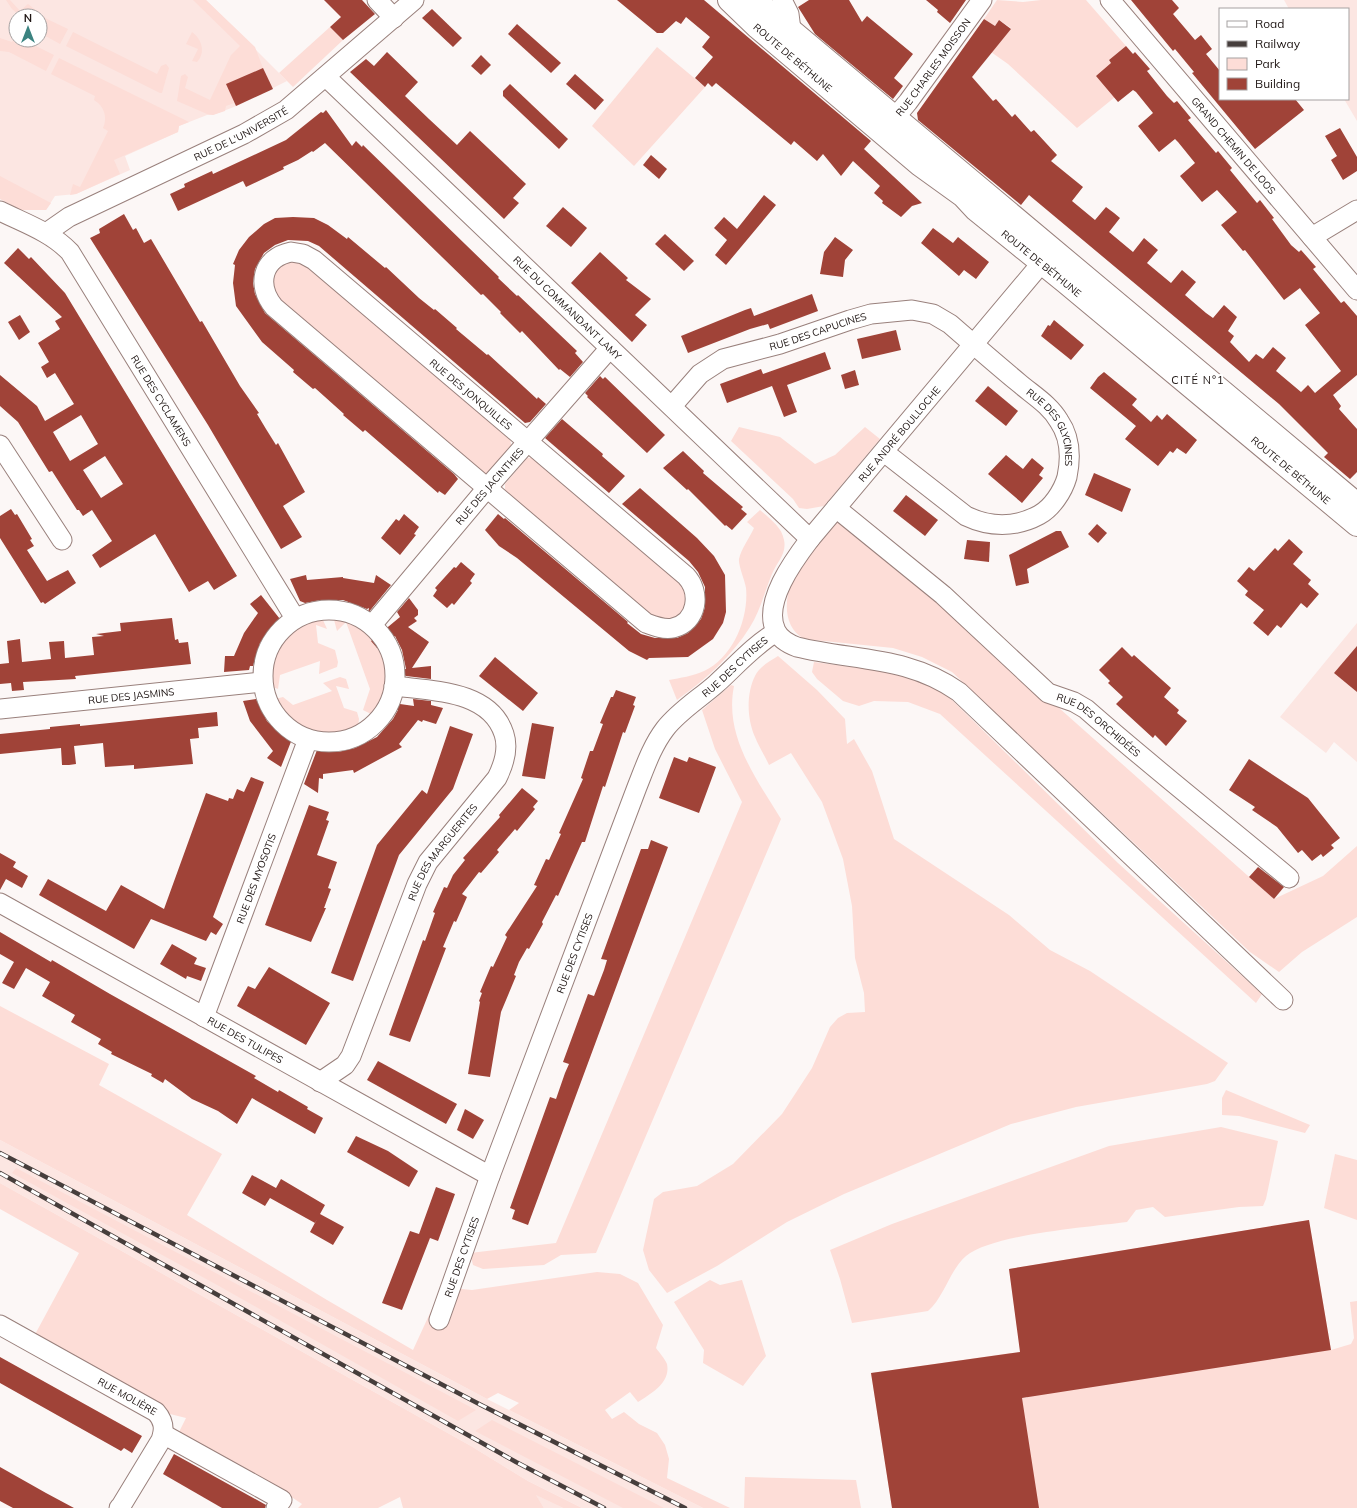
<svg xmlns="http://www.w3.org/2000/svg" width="1357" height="1508" font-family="Mulish,sans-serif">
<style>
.built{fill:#fce6e2;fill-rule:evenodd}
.green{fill:#fdddd7}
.building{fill:#a04338;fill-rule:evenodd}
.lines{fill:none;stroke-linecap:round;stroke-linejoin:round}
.minor-casing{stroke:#99807c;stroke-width:21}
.major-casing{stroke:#99807c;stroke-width:24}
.minor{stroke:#fff;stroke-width:19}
.major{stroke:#fff;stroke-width:22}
.rail-casing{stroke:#463e3c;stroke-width:4.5}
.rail{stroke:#fff;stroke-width:3;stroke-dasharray:9;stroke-linecap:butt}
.labels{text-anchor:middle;stroke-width:4;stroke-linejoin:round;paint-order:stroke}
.street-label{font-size:10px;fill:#1e1513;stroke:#fff}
.neighbourhood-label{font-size:11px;letter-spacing:1px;fill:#1e1513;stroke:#fff}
</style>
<rect width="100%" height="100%" fill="#fcf7f6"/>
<g class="built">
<path d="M0,0H206L287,81L239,105L213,115H207L179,126L178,132L125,156L130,170L76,194L55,196L46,210L0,199ZM16,16H40V40H16Z"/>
<polygon points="1284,0 1357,0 1357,121 1344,99 1348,99 1348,9 1289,9"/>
<polygon points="1357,623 1357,762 1334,742 1326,753 1280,717"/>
<polygon points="0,1140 487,1399 703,1508 582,1508 528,1481 471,1446 0,1183"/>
<polygon points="535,1494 563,1508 544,1508"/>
</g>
<g class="green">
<polygon points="6,0 10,0 20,11 28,4 47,19 68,29 60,44 40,33 40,16 20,16 12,9"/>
<polygon points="193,0 206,0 255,47 263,68 227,84 234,103 226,106 225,111 213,115 207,114 177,101 181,76 185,74 188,77 185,88 210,100 231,55 240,46"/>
<polygon points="997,0 1023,2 1041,0 1086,0 1126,46 1109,60 1112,64 1115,97 1077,128 1008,64 991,52 1011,28 999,20 995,26 984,19"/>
<polygon points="330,27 343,40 293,87 279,73"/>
<polygon points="73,32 157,74 161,66 166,64 169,68 162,93 160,93 66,46"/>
<path d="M192,32C202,39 206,53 197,62L192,61L198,49L186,44Z"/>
<polygon points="16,36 16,40 24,40 54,55 46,71 9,52 0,51 0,38 12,42"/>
<polygon points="657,47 705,87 634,166 592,126"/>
<path d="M59,58L189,122L179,126L178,132L114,160L120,174L76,194L70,195L73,184L80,187L108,131L103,128C108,117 104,106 94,100L95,96L51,74Z"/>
<polygon points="0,176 51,203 46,210 21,210 0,199"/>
<polygon points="294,260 306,262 509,435 512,448 491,473 480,473 277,301 271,277 276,267"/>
<polygon points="739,427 780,437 815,464 835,455 865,427 880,439 824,506 807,509 799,508 793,499 731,441"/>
<polygon points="537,457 686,584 690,594 680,618 658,621 505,494 505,484 527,458"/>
<path d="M760,510C770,519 782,527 784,540C787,554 777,562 772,574C765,591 760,611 750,627C732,656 705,680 677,700L669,680C680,678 693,676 704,671C733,658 749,618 746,588C745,581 738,565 739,559C741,549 750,537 754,528L747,522Z"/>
<path d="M838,520L941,603L1274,899L1323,876L1357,846V917L1302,952L1279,972L1250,952L952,672L922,657L893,648L804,639C776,623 787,581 803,560C814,546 827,533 838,520Z"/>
<path d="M333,616C368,618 394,650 389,685C387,696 380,706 373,715L363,710L370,689L346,622L337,631Z"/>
<path d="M312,618L323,620L327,629L316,625L318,643L335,650L338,662L337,667L319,674L320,661L280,675L278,689L270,686C271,653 281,633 312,618Z"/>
<path d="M778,656L817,690L845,719L847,744L854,739L872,771L894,839L1009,915L1050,950L1090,971L1228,1063L1215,1081L1207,1084L1076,1107L1011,1124L844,1194L787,1222L717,1266L667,1293L649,1270L643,1250L654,1199L663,1192L697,1186L733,1164L782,1114L812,1068L830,1027L838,1018L847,1013L865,1012L864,993L855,958L852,906L843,859L822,802L791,753L769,765C765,756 759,747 755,737C747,719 746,694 755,676C759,667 770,661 778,656Z"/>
<polygon points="814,662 904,674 929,684 951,699 1118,863 1262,994 1256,1003 940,714 908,702 874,701 859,706 843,701 817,679 812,672"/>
<path d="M340,677L346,679L349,689L336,686L344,708L357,712L359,719L358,727C336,744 274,729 275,699L283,697L293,705L332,691L323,683Z"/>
<path d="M731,685L734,686C724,736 756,778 781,819L596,1253L561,1255L544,1265L483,1269L473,1265L470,1253L556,1243L742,802L715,749L702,710Z"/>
<path d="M0,1006L109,1064L99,1085L222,1154L187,1215L327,1300L413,1350L442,1287L472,1290L597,1272L620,1274L638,1283L663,1325L656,1348C659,1352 665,1359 667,1364C671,1383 650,1394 638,1402L630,1392L605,1410L612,1419L624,1412L639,1424L657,1433L665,1445L669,1459L667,1478L730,1508H703L509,1410L519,1403L498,1393L487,1399L0,1140Z"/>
<polygon points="1226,1090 1310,1125 1305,1133 1239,1116 1222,1115 1222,1098"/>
<path d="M1221,1127L1278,1141L1266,1199L1263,1206L1239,1207L1165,1217L1153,1207L1136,1210L1127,1222C1090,1227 993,1234 966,1256C949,1271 945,1296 928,1311L852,1323L840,1279L830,1250L892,1224L1109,1146Z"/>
<polygon points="1335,1154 1357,1160 1357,1220 1324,1208"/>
<polygon points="16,1168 444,1393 476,1410 458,1421 219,1286 12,1173"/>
<polygon points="0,1183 471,1446 528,1481 582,1508 563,1508 536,1495 544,1508 403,1508 400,1497 378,1508 298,1508 302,1504 290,1496 178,1434 186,1418 166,1413 32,1340 79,1253 0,1209"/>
<polygon points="1309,1220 1331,1350 1351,1344 1354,1338 1350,1302 1357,1301 1357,1508 892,1508 871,1373 1011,1353 1022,1398 1027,1398 1009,1269"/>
<polygon points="710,1280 720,1285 742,1280 766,1356 743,1386 703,1363 704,1350 674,1302"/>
<polygon points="492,1420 664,1508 623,1508 475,1431"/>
<polygon points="745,1477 856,1480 861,1508 744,1508"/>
</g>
<g class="building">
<polygon points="324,0 362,0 375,14 343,40 330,27 341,17"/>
<polygon points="617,0 704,0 871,141 864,149 922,203 912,206 901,217 882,203 883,201 874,193 880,186 853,161 841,176 823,154 817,161 794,141 791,145 716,83 712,87 708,83 705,87 695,78 713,57 702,47 710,37 686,17 681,24 676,21 663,33 657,33"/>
<polygon points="809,0 849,0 862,22 867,16 913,54 894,78 903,86 893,99 815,34 798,7"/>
<polygon points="926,0 966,0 950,23 937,12 938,10"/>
<polygon points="1131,0 1172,0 1179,8 1173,14 1195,40 1201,35 1212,49 1206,54 1220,71 1220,99 1295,99 1304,110 1255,149 1192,73 1194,72 1175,49 1173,51"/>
<polygon points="432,9 462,38 453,47 422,18"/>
<polygon points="984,19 995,26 999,20 1011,29 972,77 993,101 996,99 1012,117 1015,114 1031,132 1034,130 1057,155 1051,161 1083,187 1072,201 1095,220 1106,207 1114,213 1120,218 1109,232 1133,252 1144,238 1158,250 1147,263 1171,283 1182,270 1196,282 1185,295 1206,313 1213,318 1224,305 1237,317 1228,331 1234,336 1230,342 1249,362 1256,354 1263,359 1273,347 1286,358 1276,371 1301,392 1308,385 1315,393 1341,371 1305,325 1320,313 1302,291 1300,288 1284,300 1245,250 1243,251 1221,225 1237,212 1217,190 1202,202 1180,176 1195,163 1178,142 1175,139 1159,152 1138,126 1153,113 1136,92 1133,90 1118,102 1096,76 1111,63 1109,60 1126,46 1133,54 1135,52 1150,69 1147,71 1167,96 1174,103 1177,101 1191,118 1188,120 1216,153 1218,151 1232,168 1230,170 1257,203 1260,200 1274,218 1272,219 1291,245 1299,252 1301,250 1316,267 1313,269 1341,303 1344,301 1357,316 1357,375 1333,395 1341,406 1339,409 1357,429 1357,472 1350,479 1324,457 1328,453 1279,404 1029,195 1021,205 918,120 917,113"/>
<polygon points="517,24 561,63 551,73 508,34"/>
<polygon points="387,52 418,82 405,96 429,119 457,145 470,131 526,184 513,198 519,203 504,219 350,72 366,59 374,66"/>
<polygon points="481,55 491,65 481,75 471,66"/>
<polygon points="263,68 273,89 236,106 226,84"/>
<polygon points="575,74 604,100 595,110 566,84"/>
<polygon points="510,84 568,139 559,149 503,96 503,91"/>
<polygon points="326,110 352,146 356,141 362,147 363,145 499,277 498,278 517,296 518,295 577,351 575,353 583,362 570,377 560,369 559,370 522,331 520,333 500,313 501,312 483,294 481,295 325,143 313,152 312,151 298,160 283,167 284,169 246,187 243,181 178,211 170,194 185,187 184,184 212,171 213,174 286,140 321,112 323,113"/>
<polygon points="1340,128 1357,157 1357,171 1343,180 1331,160 1337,156 1325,136"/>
<polygon points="651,155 667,169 659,179 643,165"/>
<polygon points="764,195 776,205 726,265 715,255 727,240 714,228 724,217 737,229"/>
<polygon points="563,207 587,228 571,247 546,226"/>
<polygon points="124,214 133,230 136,228 144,243 151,239 200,322 202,321 240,386 259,413 257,414 266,429 276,445 278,443 305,492 283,506 302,537 281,549 208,425 90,238 100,233 99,229"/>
<polygon points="293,217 314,218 328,225 347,239 348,237 385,268 386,267 419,298 434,310 435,309 457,328 456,329 487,355 488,354 537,399 538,397 546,404 530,422 525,423 319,246 308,241 288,240 275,245 264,253 255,269 253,283 255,294 265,313 454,474 458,479 445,495 439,491 438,493 365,430 363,432 343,415 344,414 315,388 313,389 293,372 294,370 262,342 236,306 233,283 235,265 233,264 239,250 249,237 264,224 275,218"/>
<polygon points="933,228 953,243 958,237 989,262 976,279 964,270 959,276 921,243"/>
<polygon points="665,234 694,261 684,271 655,244"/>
<polygon points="835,237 853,250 845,260 843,277 820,274 824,252"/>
<path d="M18,248L29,259L31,257L65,293L237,576L214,590L208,581L189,592L155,534L100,568L92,555L112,541L92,510L83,516L79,510H77L52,471L49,472L18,422L0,406V375L37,406L45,421L74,404L55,373L47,378L41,367L49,362L38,343L60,329L55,321L62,317L4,263ZM81,415L98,444L70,461L53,432ZM105,456L123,484L101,498L83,470Z"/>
<polygon points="600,252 628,278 626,280 651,299 635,315 647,325 632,342 571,283"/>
<polygon points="812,294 818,311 770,329 768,324 750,329 688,353 681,336 745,310 751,308 754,316"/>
<polygon points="20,315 30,332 19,340 8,322"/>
<polygon points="1054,320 1084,345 1071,360 1041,336 1048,325 1050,326"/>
<polygon points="896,330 901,350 862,359 857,339"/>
<polygon points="825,352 831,369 787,385 797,412 784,417 772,386 727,403 720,384 761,369 763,374"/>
<polygon points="855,370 859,385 845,389 841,375"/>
<polygon points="1104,372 1137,399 1132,405 1151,422 1157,415 1162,420 1167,414 1197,440 1186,454 1177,448 1173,453 1170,451 1158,466 1125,439 1136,426 1090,388 1098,377"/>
<polygon points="600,376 603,379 605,377 665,435 647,453 587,397 588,396 585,393"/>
<polygon points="988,386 1018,411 1006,426 975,401"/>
<polygon points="562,419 603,454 602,456 625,476 609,493 545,438"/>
<polygon points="683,451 704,471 703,473 743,507 741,509 747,514 732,530 726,525 725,526 688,489 687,490 663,468"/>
<polygon points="1006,455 1023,469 1032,458 1044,468 1039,475 1043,478 1022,503 988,474"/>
<polygon points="1094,473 1131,489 1122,512 1085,495"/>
<polygon points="640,488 697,538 714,556 725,575 726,612 723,623 713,639 688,657 649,658 647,660 629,651 517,558 499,546 485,530 498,514 504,519 505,518 628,622 627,623 641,634 655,638 677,638 688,633 701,619 705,607 705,587 698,572 689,561 622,504"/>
<polygon points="906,495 938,520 925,536 893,511"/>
<polygon points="11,509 15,515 17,514 32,539 30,540 34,546 27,550 47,581 68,570 76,583 45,604 43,602 41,603 0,538 0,516"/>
<polygon points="404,514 419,527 414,534 416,535 400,555 381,538 396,519 399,521"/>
<polygon points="1097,524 1107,533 1098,543 1088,534"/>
<polygon points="1056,531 1061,531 1069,547 1027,569 1029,583 1016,586 1009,555"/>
<polygon points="1289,539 1303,552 1293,564 1311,580 1308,584 1319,594 1307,608 1301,603 1281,628 1277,625 1268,636 1253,623 1264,610 1245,595 1248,591 1237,581 1249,567 1254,571 1275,548 1278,551"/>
<polygon points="967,540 990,542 989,562 964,559"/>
<polygon points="461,562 475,574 470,581 472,583 454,605 452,603 447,608 433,596 437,590 435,588 454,567 456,568"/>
<polygon points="306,575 307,580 343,577 343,578 374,583 376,575 391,585 368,613 369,608 367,609 343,600 321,600 305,603 300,601 290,579"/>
<polygon points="261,595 291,633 283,639 271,627 260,643 253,666 250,666 249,670 224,672 225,656 234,656 244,633 258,613 250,604"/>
<polygon points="409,598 418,610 418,615 414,618 417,621 408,627 429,642 412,668 431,666 431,679 406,676 397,670 406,669 402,650 395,636 377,648 371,641 400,617 397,612"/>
<polygon points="172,618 175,640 178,639 179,643 188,642 191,664 75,676 76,679 23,682 24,690 12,691 11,683 0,684 0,664 9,663 7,641 20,639 22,662 51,659 49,642 64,641 65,658 94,655 92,637 104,636 96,634 121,631 120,623"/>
<polygon points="1357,646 1357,692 1334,673"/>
<polygon points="1122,647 1132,657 1134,655 1171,688 1164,697 1179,710 1177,713 1187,721 1166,746 1155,735 1153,738 1116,704 1123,697 1108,683 1110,681 1099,670"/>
<polygon points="495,657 538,693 523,711 479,676"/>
<polygon points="616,690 636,697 633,705 635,706 625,733 623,732 605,787 603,786 585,842 582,842 558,896 556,895 542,922 543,924 529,949 527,948 519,962 514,975 516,976 501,1012 490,1077 468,1074 480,1002 479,1001 482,993 480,992 491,966 493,967 507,937 505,935 537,886 534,885 546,859 549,860 561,834 559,833 583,779 581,778 590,751 593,751 603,724 600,723 611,697 613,697"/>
<polygon points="256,699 267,721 283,736 293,721 298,724 281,767 267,758 273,751 250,721 243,701"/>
<polygon points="413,699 431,701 431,705 443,708 436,724 423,720 422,722 418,720 399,744 402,747 354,773 353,770 323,774 323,779 319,778 318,793 304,784 322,737 325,737 324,752 338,752 355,748 377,737 393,719 398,710 386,704 386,702 414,706"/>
<polygon points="217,712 218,726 198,728 199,738 190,739 193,764 134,769 134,765 105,767 103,743 74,746 76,764 69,765 62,765 61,748 0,754 0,734 50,729 50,727 80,724 80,726"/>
<polygon points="532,723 554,727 545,779 522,776"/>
<polygon points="450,726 473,734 453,789 399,855 353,981 331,973 377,845 422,790 427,794"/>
<polygon points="674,757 687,762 689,757 716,767 699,813 659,798"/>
<polygon points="1249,759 1308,798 1340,838 1331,845 1334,848 1323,857 1321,854 1312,861 1302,850 1298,853 1277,827 1252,810 1255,807 1229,790"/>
<polygon points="251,777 264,782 213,917 223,924 216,935 211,932 206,941 151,919 134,949 39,895 48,879 106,911 121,885 164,909 206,793 228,801 229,798 233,799 237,789 244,792"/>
<polygon points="522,788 538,801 533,807 535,809 517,831 515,829 497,850 499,852 481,873 479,872 462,894 467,897 456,922 454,921 443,947 446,948 410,1042 389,1035 423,940 425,941 435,913 433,912 444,887 447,888 453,875 465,860 463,858 500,817 499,815"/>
<polygon points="309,805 329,812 326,820 329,821 317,855 337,862 328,888 331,889 324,908 326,908 311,942 265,925"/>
<polygon points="651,840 668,847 528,1225 512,1219 515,1210 510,1208 550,1097 556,1099 565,1073 569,1064 563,1062 588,994 594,996 604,970 607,960 601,959 641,849 648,849"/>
<polygon points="0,853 16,862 13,867 28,876 22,888 6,879 0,890"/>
<polygon points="1258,867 1284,887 1274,899 1249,877"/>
<polygon points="0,932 51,962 52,960 110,994 256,1076 254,1078 278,1092 279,1090 308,1107 307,1109 323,1118 315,1134 252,1098 237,1124 218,1111 192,1099 165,1079 163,1083 151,1076 152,1074 111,1054 112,1052 98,1044 101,1039 71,1022 75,1015 42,996 50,982 26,968 14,989 2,983 14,962 0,954"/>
<polygon points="172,944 197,958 194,964 206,968 201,981 187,976 186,979 160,964"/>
<polygon points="269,967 330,1003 306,1045 237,1006 248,986 255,989"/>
<polygon points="378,1061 457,1104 446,1124 367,1080"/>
<polygon points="465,1109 484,1120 473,1139 457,1130"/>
<polygon points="356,1136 388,1151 418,1171 409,1187 347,1152"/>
<polygon points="252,1175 276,1188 281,1179 325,1205 320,1214 344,1227 333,1245 310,1232 317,1219 315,1223 270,1198 265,1206 242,1193"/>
<polygon points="436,1187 455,1194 438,1241 430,1238 402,1310 382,1303 410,1231 419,1234"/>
<polygon points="1309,1220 1331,1350 1022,1398 1039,1508 892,1508 871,1373 1020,1352 1009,1269"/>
<polygon points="0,1357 142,1436 132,1453 124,1448 121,1451 0,1383"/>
<polygon points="174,1454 266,1505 265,1508 222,1508 163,1474"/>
<polygon points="0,1467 46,1493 74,1508 13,1508 0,1501"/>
</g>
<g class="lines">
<defs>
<g id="minor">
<polyline points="377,0 394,18"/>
<polyline points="782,0 789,14 791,30 785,38"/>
<path id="s1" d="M1110,0L1357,290"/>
<path id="s2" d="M326,77L810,539"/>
<path id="s3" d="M886,128L908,102L982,0"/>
<path id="s4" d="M0,211C24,223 51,232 70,252L295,618"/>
<path id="s5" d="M46,233L69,217L244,134L286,110L414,0"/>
<polyline points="1312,237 1357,210"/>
<path d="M291,252L303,254L314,260L686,576C701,592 698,622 673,628C664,630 654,626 646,623L274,307C256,285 262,258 291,252Z"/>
<path d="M1050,253L810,539C794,560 762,603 776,631C780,639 789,644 797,647C855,661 908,656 959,692L1283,1000"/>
<path id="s6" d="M672,406L700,374L723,359L780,344L850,320L871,314L912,310L933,314L950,324C973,344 996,364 1019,383C1033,395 1050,405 1059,421C1070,437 1071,458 1067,477C1063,491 1052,508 1039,515C1015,528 989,527 966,516L884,452"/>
<polyline points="0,445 62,540"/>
<path id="s7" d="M836,508L943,595L1048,693L1074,702L1086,709C1152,767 1221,821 1289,878"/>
<circle cx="329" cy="676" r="66"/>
<path id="s8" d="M372,625L487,488L610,348"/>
<path id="s9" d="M0,709L262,682"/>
<path id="s10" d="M0,903L490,1176"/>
<path id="s11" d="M204,1017L308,739"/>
<path id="s12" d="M320,1082L345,1065L351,1056L417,884L428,862L497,778C504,764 509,749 504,734C490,690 432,691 394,686"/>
<path id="s13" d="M439,1320L490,1176L637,787C645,767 652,746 665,729C679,711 699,699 716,684C736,666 753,646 776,632"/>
<path id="s14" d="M0,1325L156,1412C164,1421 165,1429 161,1440L121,1506L119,1508"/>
<polyline points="163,1434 282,1500 276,1508"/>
</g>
<g id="major">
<path id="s15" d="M729,0L757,27L920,165L963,196L976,210L1065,282L1357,525"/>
<polyline points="755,0 1357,504"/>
</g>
</defs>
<use href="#minor" class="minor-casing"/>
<use href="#major" class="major-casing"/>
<use href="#minor" class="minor"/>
<use href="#major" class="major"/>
<defs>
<g id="rail">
<polyline points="0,1153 481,1405 685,1508"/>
<polyline points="0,1173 516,1462 604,1508"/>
</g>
</defs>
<use href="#rail" class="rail-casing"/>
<use href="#rail" class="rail"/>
</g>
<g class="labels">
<g class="street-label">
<text dy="4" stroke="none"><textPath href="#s15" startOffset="86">ROUTE DE BÉTHUNE</textPath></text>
<text dy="4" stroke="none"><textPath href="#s3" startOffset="77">RUE CHARLES MOISSON</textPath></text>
<text dy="4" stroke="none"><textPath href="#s5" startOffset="219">RUE DE L'UNIVERSITÉ</textPath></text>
<text dy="4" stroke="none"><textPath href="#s1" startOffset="191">GRAND CHEMIN DE LOOS</textPath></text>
<text dy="4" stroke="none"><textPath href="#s15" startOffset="409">ROUTE DE BÉTHUNE</textPath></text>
<text dy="4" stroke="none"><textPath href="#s2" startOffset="334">RUE DU COMMANDANT LAMY</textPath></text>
<text dy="4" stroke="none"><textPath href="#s6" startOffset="169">RUE DES CAPUCINES</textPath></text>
<text transform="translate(471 394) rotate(40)" y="4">RUE DES JONQUILLES</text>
<text dy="4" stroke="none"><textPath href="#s4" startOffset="256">RUE DES CYCLAMENS</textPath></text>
<text dy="4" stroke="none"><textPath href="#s6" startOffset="455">RUE DES GLYCINES</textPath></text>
<text transform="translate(899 434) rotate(-50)" y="4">RUE ANDRÉ BOULLOCHE</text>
<text dy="4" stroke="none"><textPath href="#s15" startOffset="733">ROUTE DE BÉTHUNE</textPath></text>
<text dy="4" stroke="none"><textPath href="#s8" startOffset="182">RUE DES JACINTHES</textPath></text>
<text dy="4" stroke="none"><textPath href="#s13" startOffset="727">RUE DES CYTISES</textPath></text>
<text dy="4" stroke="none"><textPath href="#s9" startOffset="132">RUE DES JASMINS</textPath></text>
<text dy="4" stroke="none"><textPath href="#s7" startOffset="342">RUE DES ORCHIDÉES</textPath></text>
<text dy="4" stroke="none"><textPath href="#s12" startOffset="266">RUE DES MARGUERITES</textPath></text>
<text dy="4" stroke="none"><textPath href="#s11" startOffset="148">RUE DES MYOSOTIS</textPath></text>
<text dy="4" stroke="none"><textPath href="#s13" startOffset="391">RUE DES CYTISES</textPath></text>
<text dy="4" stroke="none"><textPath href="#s10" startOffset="281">RUE DES TULIPES</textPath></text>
<text dy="4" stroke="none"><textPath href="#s13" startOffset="67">RUE DES CYTISES</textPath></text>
<text dy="4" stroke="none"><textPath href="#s14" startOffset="146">RUE MOLIÈRE</textPath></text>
</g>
<g class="neighbourhood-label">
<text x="1198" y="384">CITÉ N°1</text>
</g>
</g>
<rect x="1219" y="8" width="130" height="92" fill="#ffffff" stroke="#a5a1a1"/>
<rect x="1227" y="21" width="20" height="6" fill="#ffffff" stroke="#a5a1a1"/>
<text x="1255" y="28" font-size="12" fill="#1e1513">Road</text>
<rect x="1227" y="41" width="20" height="6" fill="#463e3c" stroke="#a5a1a1"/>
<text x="1255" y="48" font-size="12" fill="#1e1513">Railway</text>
<rect x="1227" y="58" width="20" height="12" fill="#fdddd7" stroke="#a5a1a1"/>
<text x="1255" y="68" font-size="12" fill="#1e1513">Park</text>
<rect x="1227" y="78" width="20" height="12" fill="#a04338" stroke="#a5a1a1"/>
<text x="1255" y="88" font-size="12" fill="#1e1513">Building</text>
<g transform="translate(28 28)"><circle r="19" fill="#ffffff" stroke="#a5a1a1"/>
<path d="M0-3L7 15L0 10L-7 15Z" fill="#3b8380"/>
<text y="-6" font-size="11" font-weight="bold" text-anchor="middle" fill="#1e1513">N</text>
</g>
</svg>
